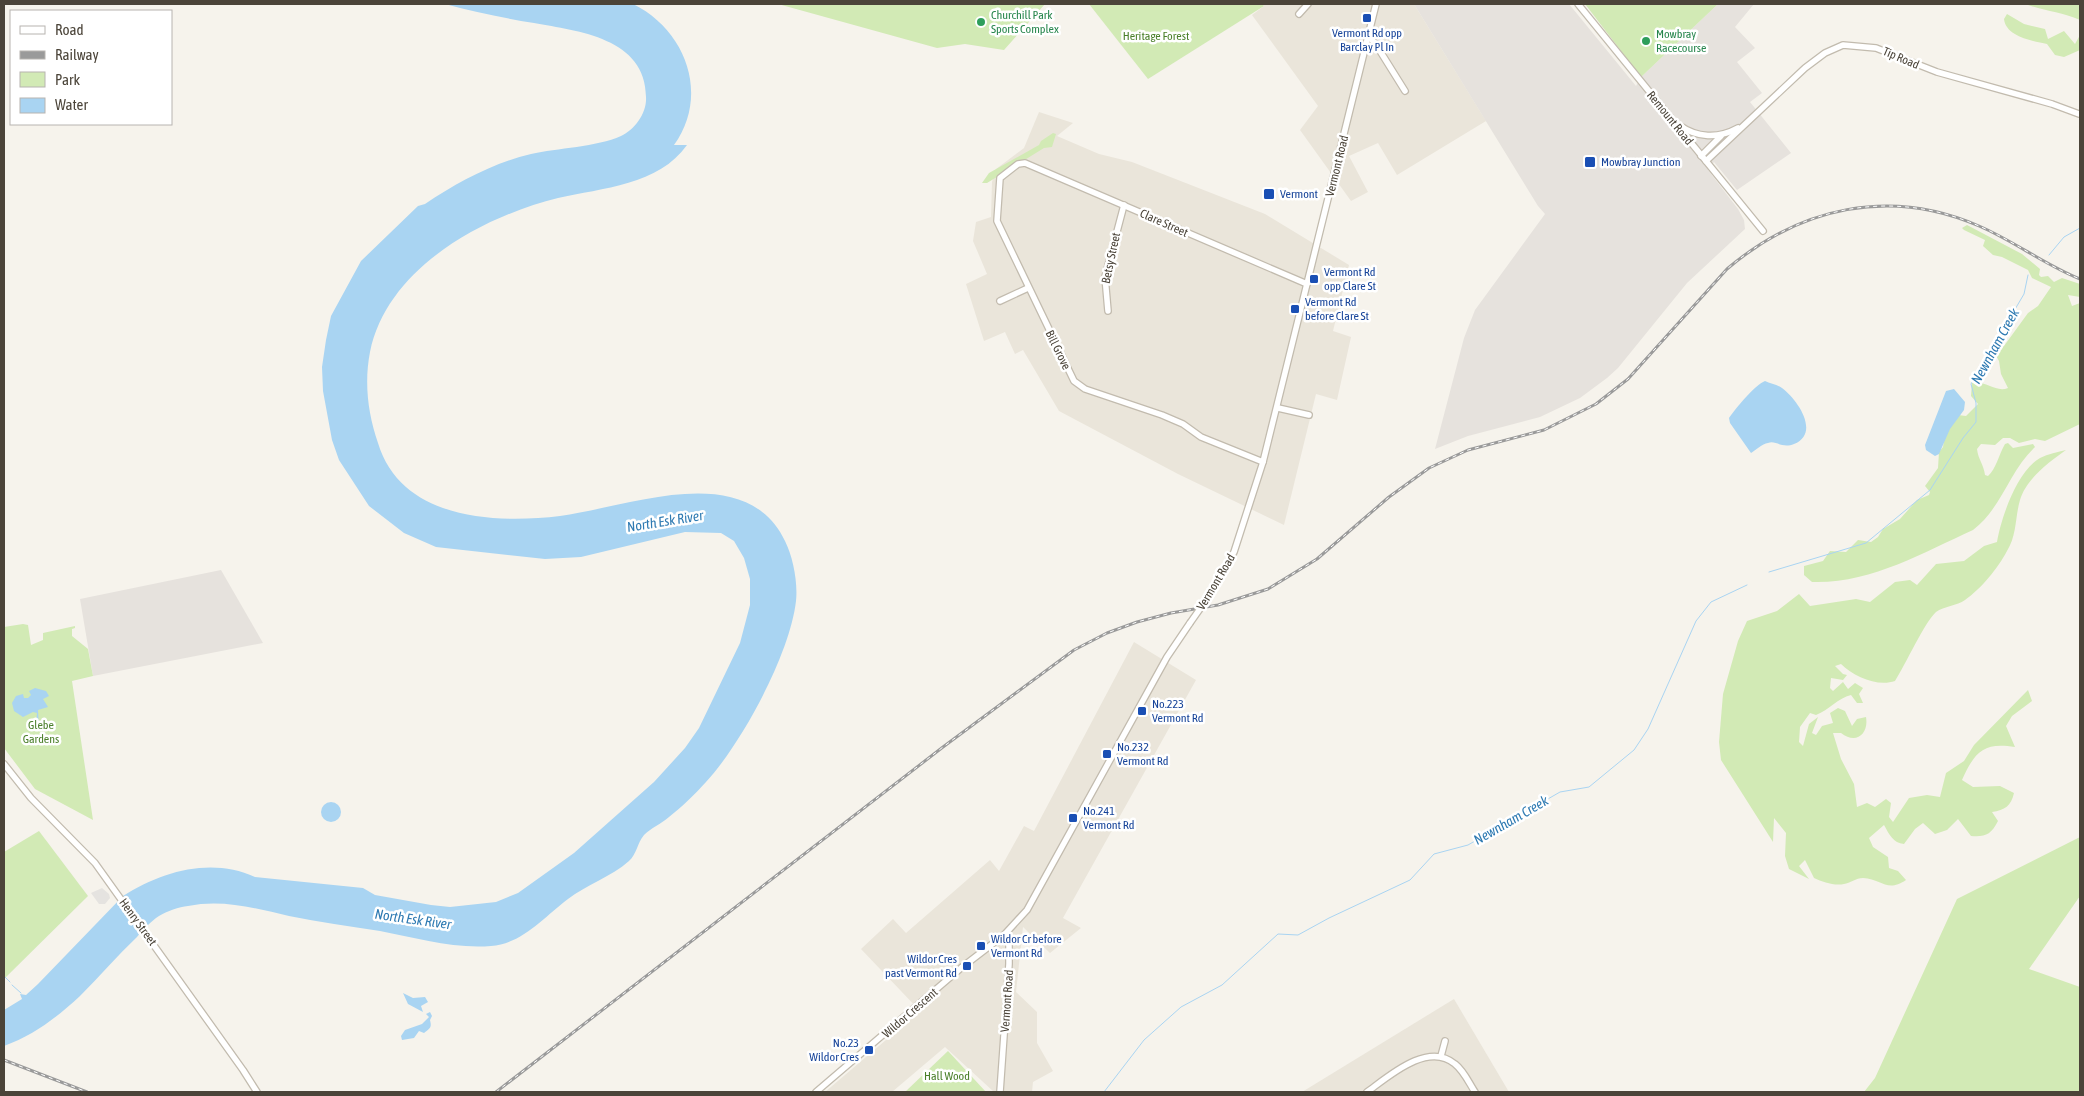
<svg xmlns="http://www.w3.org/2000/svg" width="2084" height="1096" font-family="'Asap Condensed',sans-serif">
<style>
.residential{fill:#eae5da}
.industrial{fill:#e6e2dd}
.green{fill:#d2eab5}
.parking{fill:#e5e3e0}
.water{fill:#a9d4f2}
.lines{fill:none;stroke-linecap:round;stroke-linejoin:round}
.stream{stroke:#a9d4f2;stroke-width:1}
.minor-casing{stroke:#c2bbae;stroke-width:8}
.minor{stroke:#fff;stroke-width:5.5}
.rail-casing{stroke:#9a9a9a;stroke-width:3}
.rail{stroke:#fff;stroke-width:1;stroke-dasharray:4;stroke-linecap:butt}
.minor-bridge-casing{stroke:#c2bbae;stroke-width:8;stroke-linecap:butt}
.minor-bridge{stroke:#fff;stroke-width:5.5}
.transit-dot{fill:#1a4fb4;stroke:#fff;stroke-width:2}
.leisure-dot{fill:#2e9e5b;stroke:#fff;stroke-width:2}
.labels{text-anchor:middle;stroke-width:5;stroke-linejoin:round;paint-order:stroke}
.leisure-label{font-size:12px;fill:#27864d;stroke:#fff;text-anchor:start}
.transit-label{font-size:12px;fill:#164399;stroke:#fff;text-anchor:start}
.park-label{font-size:12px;fill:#4a7f2a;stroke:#fff}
.street-label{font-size:12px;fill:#4b4439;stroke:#fff}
.water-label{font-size:14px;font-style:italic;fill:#2e7ab2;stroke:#fff}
</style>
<rect width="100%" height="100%" fill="#f6f3ec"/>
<g class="residential">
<polygon points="1262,4 1414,4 1486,121 1397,175 1378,143 1349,156 1368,192 1351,201 1300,130 1318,106 1252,15 1264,6"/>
<polygon points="1039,112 1073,123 1057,136 1099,154 1132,162 1265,214 1349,265 1333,331 1351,337 1337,400 1316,394 1284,525 1178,474 1059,411 1023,350 1015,354 1005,332 984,341 966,284 987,274 973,241 976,222 991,217 992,182 996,169 1024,148"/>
<polygon points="1134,642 1196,680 1063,918 1081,928 1050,953 1023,927 1016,992 1037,1012 1037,1043 1053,1071 1033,1082 1032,1092 994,1092 945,1047 892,1092 825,1092 920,1011 861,949 893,919 906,933 990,860 999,871 1024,826 1034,831"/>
<polygon points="1454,999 1509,1092 1302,1092"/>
</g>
<g class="industrial">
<polygon points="1414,4 1569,4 1636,86 1641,77 1718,4 1754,4 1735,27 1755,48 1737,62 1762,93 1750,102 1791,153 1737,190 1714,162 1708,170 1738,209 1744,220 1745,229 1687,283 1618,368 1607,378 1580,398 1540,417 1468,436 1435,449 1464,338 1475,310 1545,214 1538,206"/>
<polygon points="221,570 263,643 93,676 80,599"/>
</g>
<g class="green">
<polygon points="778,4 1045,4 1004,50 965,44 937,48"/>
<polygon points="1089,4 1262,4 1264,6 1148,79"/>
<polygon points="1585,4 1718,4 1641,77"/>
<path d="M2025,4H2080V20C2061,12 2044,11 2025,4Z"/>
<path d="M2007,14L2024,24L2045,29L2048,39L2064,31L2075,44L2080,35V50L2064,57L2055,55L2047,44C2033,41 2006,37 2004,19Z"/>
<polygon points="1053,133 1056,134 1052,147 1044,148 987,183 982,183 989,173 1039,145 1041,141"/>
<path d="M1967,225L2022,254L2040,269L2039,275L2041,277L2048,276L2054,282L2062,278L2080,284V297L2068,295L2072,306L2080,303V424L2045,441L2035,439L2019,443L2010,438H2003L1995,445L1981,444L1977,449C1978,459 1984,465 1985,475L1988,476C1996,469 1999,454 2005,444L2008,443L2013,448L2033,444L2035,447C2009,471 2002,508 1973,530C1922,553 1870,584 1812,582L1804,575V566L1823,561L1830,551L1846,552L1858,540L1871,542L1878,537L1883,529L1900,519L1917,500L1929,495L1930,492L1925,486L1938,468L1939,452L1943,447L1945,433L1958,415L1966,416L1978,404L1971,396L1972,383C1985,380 1996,393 2008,388L2001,374L1999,361L1994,352L1995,349L2004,346L2028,313L2038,306L2051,287L2032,278L2028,270L2002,257L1993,255L1983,246L1985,240L1964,230L1962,228Z"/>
<path d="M2066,450C2049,462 2026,479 2020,500C2015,517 2017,535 2007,551C1998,568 1981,589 1965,600C1957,606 1944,606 1936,612C1924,623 1906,664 1895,681C1878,687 1854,677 1841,664L1835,666L1843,674L1847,675L1843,680L1831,678L1830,688L1833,691L1843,682L1848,689L1855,683L1863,688L1859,694L1863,703H1857L1851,695C1838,698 1829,710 1816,715L1810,713L1800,727L1799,742L1803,746L1809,724L1818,717L1812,733L1816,735L1822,726L1833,723L1830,713L1838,708L1845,711L1852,726L1857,719L1866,717C1869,734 1856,745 1841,733H1833L1841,759L1854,784L1857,807L1867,803L1875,807L1886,799L1891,803L1889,817L1893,822L1909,798L1927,795L1940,797L1946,773L1964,761L1974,745L2028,690L2032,701L2012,716L2006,726L2015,747C1984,742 1975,751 1962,780L1973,787L2000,786L2014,793C2011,806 2005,810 1992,812L1998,821C1991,835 1985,837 1971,836L1958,819L1947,830L1935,834L1923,823L1915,829L1904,844C1893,843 1889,834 1884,825L1869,838L1873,847L1888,857L1889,868L1898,871L1906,880C1887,893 1882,879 1863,878C1856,878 1850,883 1844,884C1834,886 1823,882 1814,878L1805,860L1799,866L1809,879L1789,869L1785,856L1786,833L1774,818L1773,842L1721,760L1719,742L1723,694L1738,641L1747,621L1777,611L1799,594L1810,606L1856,599L1870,602L1895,582L1910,580L1917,585L1936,564L1964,561L1984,546L1997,542C2001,518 2017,471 2040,458C2048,454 2058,452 2066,450Z"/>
<polygon points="23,624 28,625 31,645 43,640 43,633 75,626 75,628 72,629 72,636 88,649 93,676 72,681 93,820 35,789 4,748 4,627"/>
<polygon points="39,831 88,896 4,979 4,852"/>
<polygon points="2080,837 2080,896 2029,969 2080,987 2080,1092 1864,1092 1875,1078 1957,899"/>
<polygon points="948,1051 986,1092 905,1092"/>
</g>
<polygon class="parking" points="102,888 109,894 110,898 105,904 99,904 91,893"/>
<g class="water">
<path d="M445,4H633C686,30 710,95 674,145H687C659,185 602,188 558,198C482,217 387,268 370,352C364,383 368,414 378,443C401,519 493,524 560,516C628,507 745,458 785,541C793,557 798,582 796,601C790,654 742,743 706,782C695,794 682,807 669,817C661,824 651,828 644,835C637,843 637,854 629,861C611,877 586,885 568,899C544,917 522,944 491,946C454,949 416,938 380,931C349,926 319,922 289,916C255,908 222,899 188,906C179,907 167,911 159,916C151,921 143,930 137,937C117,956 99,977 80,996C56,1018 34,1035 4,1046V1010L22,999L20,994L26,995L38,984L123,896C162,871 212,857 255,877L363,888L375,895L431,905L450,907L496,902L518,893L574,853L654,782L685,748L699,728L740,643L750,605V579L744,558L734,541L721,533L685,532L581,557L545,559L436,547L404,533L369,506L339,460L332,440L323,391L322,367L326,340L331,316L361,261L418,206L425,204C458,182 493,163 531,154C557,148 597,147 621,136C635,129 647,113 646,97C646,38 578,31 534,23C504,18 474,12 445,4Z"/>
<path d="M1765,381C1770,384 1777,384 1782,388C1797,399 1821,433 1794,444C1782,449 1776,440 1768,443C1762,444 1756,450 1751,453L1730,423L1729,418C1736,408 1755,385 1765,381Z"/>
<polygon points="1954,389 1965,402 1964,410 1950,429 1939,454 1935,456 1926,450 1925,445 1946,391"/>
<polygon points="35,688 46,691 49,696 43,699 48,707 38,710 39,730 36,724 37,713 33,712 23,717 14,711 12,703 16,696 23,694 24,698 28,698 31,695 29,691"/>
<circle cx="331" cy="812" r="10"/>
<polygon points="403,993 413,998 425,997 428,1002 421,1006 423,1012 408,1004"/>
<path d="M430,1012L432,1016L430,1020C432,1028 430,1028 424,1033L419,1031L414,1038L402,1040L401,1036L405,1030L422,1024L429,1017L426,1014Z"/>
</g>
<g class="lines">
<g class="stream">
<polyline points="2049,255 2064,237 2080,228"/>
<polyline points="1769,572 1866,543 1930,490 1963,438 1976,422 1976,403 1971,384 2024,294 2028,275"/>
<polyline points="4,976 10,982"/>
<polyline points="12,985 21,993"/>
<polyline points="1104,1092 1144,1040 1181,1007 1222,985 1278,934 1298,935 1329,918 1410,880 1434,854 1468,845 1560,792 1589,787 1634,750 1648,729 1696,621 1711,602 1747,585"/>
</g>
<defs>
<g id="minor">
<polyline points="1578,4 1763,231"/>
<polyline points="1299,14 1308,4"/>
<polyline points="1368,36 1375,43 1405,91"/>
<path d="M1679,125C1697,138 1718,139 1738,128"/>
<polyline points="1701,156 1721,136"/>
<polyline points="1706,161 1805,68 1825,53 1843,45 1876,48 1937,72 2052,104 2079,114"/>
<polyline points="1000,301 1028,288"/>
<polyline points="1108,311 1105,277 1124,205"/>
<polyline points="1278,408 1309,415"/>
<polyline points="1263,462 1201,437 1183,424 1162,415 1085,389 1074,381 997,221 1000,178 1018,164 1025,163 1307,284"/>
<polyline points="1209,596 1234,552 1263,462 1376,4"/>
<polyline points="4,764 31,798 95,863 243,1070 257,1092"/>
<polyline points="1441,1056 1445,1041"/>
<polyline points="816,1092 961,968 1004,935 1027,910 1167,657 1190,623"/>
<polyline points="1000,1092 1009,964 1009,945 1004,935"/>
<path d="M1367,1092C1389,1076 1428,1041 1455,1064C1464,1071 1469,1083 1475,1092"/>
</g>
</defs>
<use href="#minor" class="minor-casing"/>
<use href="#minor" class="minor"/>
<defs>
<g id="rail">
<polyline points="4,1060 87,1092"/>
<path d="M496,1092L943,747L1074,650L1107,633L1137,622L1171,613L1218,605L1268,589L1317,559L1389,497L1429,468L1468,450L1544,430L1596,404L1628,379L1727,269C1800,207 1890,187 1979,226C2014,241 2045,265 2080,279"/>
</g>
</defs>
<use href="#rail" class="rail-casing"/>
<use href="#rail" class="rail"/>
<defs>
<polyline id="minor-bridge" points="1190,623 1209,596"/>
</defs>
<use href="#minor-bridge" class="minor-bridge-casing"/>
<use href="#minor-bridge" class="minor-bridge"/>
</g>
<g class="transit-dot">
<rect x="1362" y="13" width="10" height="10" rx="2.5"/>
<rect x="1584" y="156" width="12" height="12" rx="2.5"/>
<rect x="1263" y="188" width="12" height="12" rx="2.5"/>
<rect x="1309" y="274" width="10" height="10" rx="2.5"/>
<rect x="1290" y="304" width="10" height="10" rx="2.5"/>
<rect x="1137" y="706" width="10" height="10" rx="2.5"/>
<rect x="1102" y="749" width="10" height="10" rx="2.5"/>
<rect x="1068" y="813" width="10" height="10" rx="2.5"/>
<rect x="976" y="941" width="10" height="10" rx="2.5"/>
<rect x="962" y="961" width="10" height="10" rx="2.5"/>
<rect x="864" y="1045" width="10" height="10" rx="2.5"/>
</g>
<g class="leisure-dot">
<circle cx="981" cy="22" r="5"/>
<circle cx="1646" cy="41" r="5"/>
</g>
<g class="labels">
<g class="leisure-label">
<text x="991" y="19">Churchill Park<tspan x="991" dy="14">Sports Complex</tspan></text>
<text x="1656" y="38">Mowbray<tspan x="1656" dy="14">Racecourse</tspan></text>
</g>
<g class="transit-label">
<text x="1367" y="37" text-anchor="middle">Vermont Rd opp<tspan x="1367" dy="14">Barclay Pl In</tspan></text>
<text x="1601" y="166">Mowbray Junction</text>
<text x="1280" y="198">Vermont</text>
<text x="1324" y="276">Vermont Rd<tspan x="1324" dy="14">opp Clare St</tspan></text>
<text x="1305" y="306">Vermont Rd<tspan x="1305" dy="14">before Clare St</tspan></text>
<text x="1152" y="708">No.223<tspan x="1152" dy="14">Vermont Rd</tspan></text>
<text x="1117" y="751">No.232<tspan x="1117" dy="14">Vermont Rd</tspan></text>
<text x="1083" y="815">No.241<tspan x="1083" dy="14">Vermont Rd</tspan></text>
<text x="991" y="943">Wildor Cr before<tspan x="991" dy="14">Vermont Rd</tspan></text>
<text x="957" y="963" text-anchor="end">Wildor Cres<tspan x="957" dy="14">past Vermont Rd</tspan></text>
<text x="859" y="1047" text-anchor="end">No.23<tspan x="859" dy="14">Wildor Cres</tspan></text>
</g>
<g class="park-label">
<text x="1156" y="40">Heritage Forest</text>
<text x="41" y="729">Glebe<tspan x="41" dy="14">Gardens</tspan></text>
<text x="947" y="1080">Hall Wood</text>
</g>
<g class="street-label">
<text transform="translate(1901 58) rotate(23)" y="4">Tip Road</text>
<text transform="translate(1670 118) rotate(51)" y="4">Remount Road</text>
<text transform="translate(1337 166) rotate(-76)" y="4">Vermont Road</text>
<text transform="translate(1164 223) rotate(24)" y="4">Clare Street</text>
<text transform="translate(1111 258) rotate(-78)" y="4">Betsy Street</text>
<text transform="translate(1058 350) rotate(64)" y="4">Bill Grove</text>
<text transform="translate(1216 582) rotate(-59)" y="4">Vermont Road</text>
<text transform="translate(138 922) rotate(54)" y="4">Henry Street</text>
<text transform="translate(1007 1001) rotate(-86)" y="4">Vermont Road</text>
<text transform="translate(910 1013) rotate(-41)" y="4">Wildor Crescent</text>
</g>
<g class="water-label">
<text transform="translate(1995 346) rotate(-61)" y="5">Newnham Creek</text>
<text transform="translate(665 521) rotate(-9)" y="5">North Esk River</text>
<text transform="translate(1511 820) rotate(-30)" y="5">Newnham Creek</text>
<text transform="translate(413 919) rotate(8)" y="5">North Esk River</text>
</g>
</g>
<rect width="2084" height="1096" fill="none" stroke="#4b4439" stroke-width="10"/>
<rect x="10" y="10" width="162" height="115" fill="#ffffff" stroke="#b7b4b0"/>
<rect x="20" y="26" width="25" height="8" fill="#ffffff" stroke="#b7b4b0"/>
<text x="55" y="35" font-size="15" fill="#4b4439">Road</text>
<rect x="20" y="51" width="25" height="8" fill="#9a9a9a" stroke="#b7b4b0"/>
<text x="55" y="60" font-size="15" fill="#4b4439">Railway</text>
<rect x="20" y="72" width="25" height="15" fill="#d2eab5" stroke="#b7b4b0"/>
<text x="55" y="85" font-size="15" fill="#4b4439">Park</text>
<rect x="20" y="98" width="25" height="15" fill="#a9d4f2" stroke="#b7b4b0"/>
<text x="55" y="110" font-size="15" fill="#4b4439">Water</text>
</svg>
